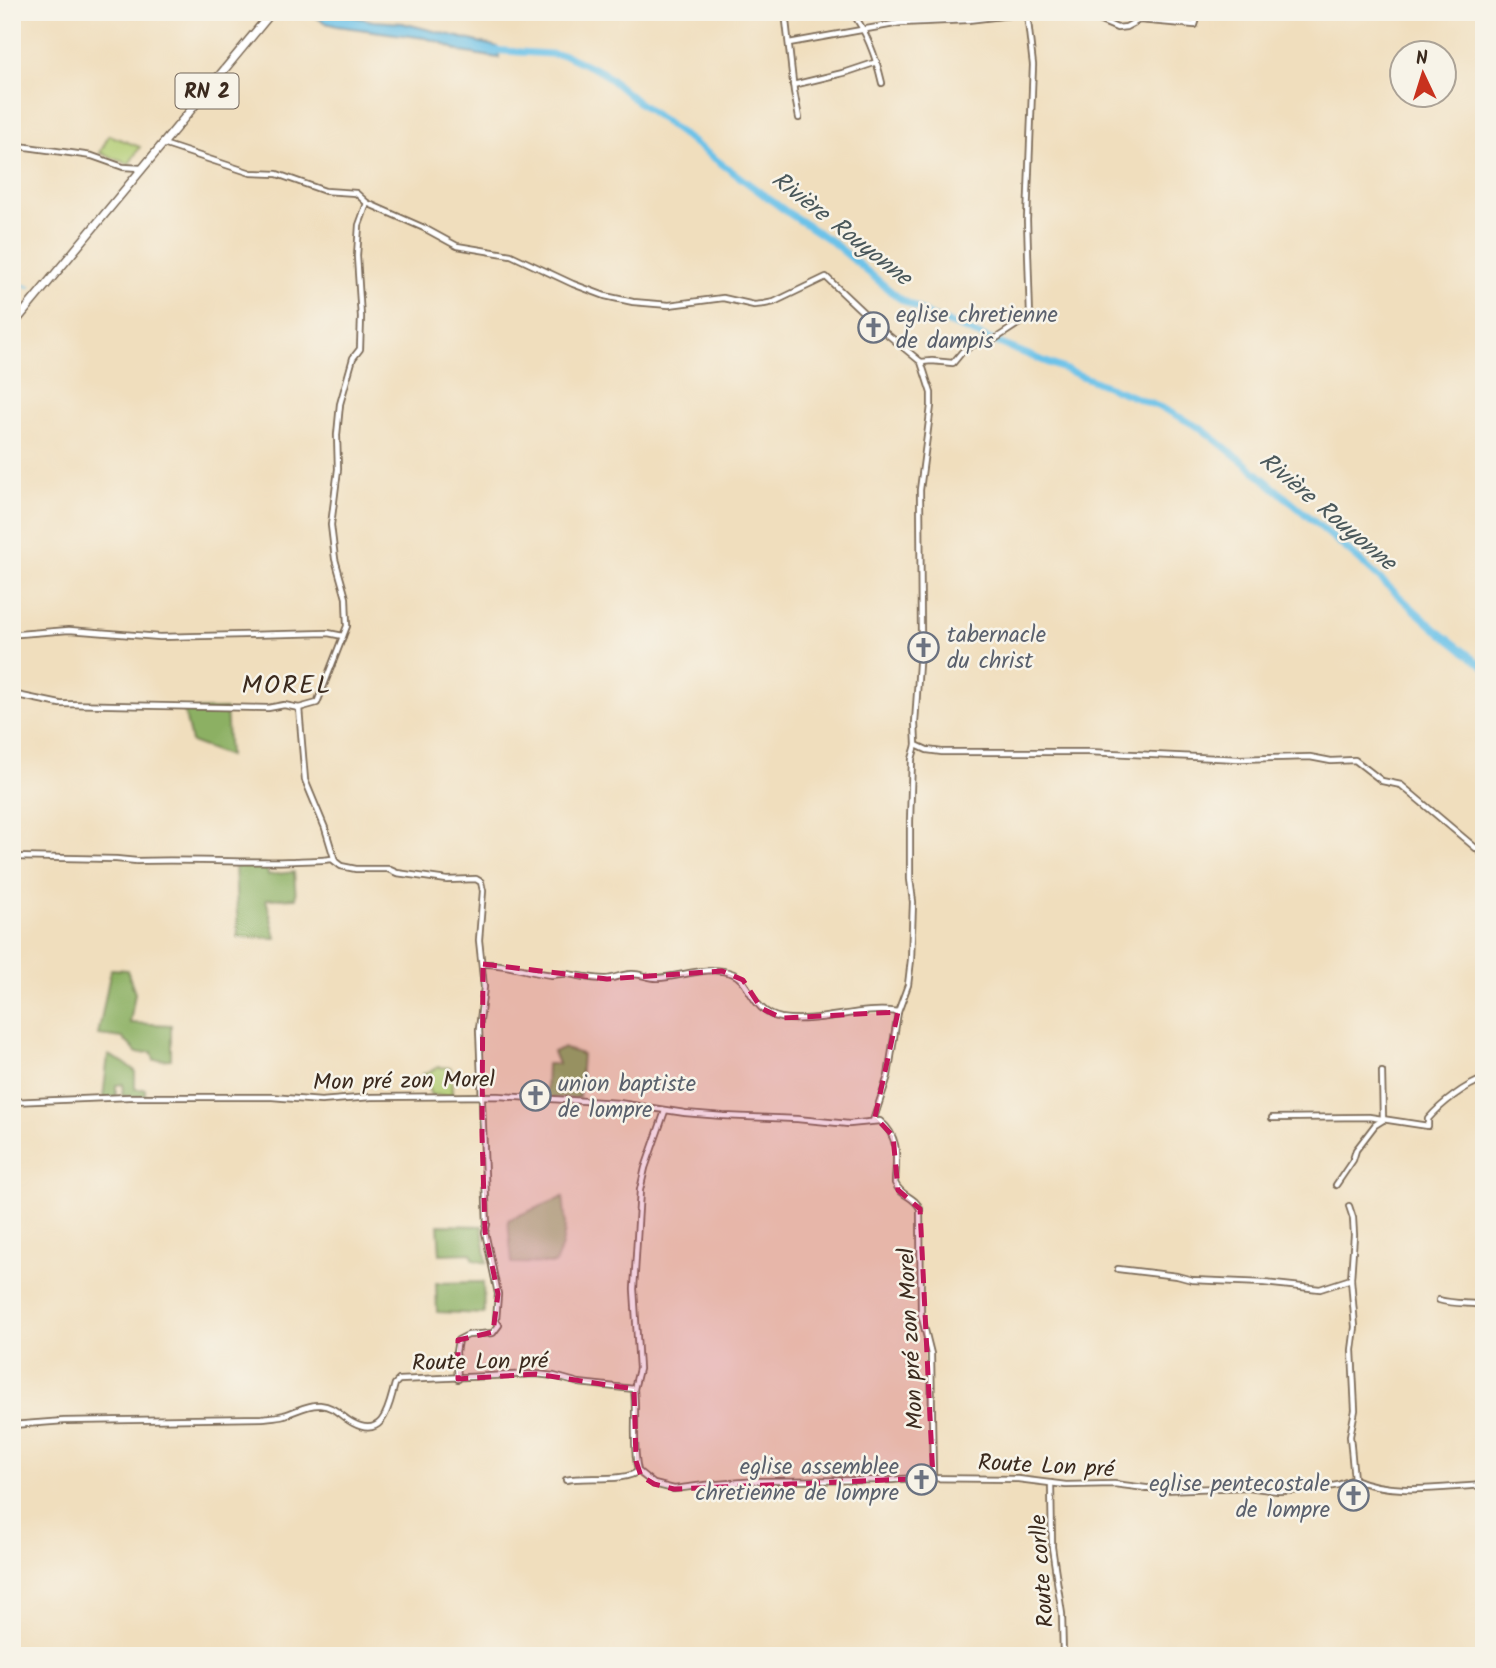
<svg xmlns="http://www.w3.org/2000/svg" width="1496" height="1668" font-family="Kalam,sans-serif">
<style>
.green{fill:#b1cc72;stroke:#767b48;stroke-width:2}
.forest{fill:#8cb064;stroke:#646d41;stroke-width:2}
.water{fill:#6cc2e9;stroke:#547684;stroke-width:2}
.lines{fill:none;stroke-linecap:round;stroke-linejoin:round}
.stream{stroke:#6cc2e9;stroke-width:2}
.river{stroke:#6cc2e9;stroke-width:7}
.minor-casing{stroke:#7a6956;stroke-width:8}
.primary-casing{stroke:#7a6956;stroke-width:10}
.minor{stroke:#fff;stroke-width:4.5}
.primary{stroke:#fff;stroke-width:7}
.marked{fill:#c2185b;fill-opacity:0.2;stroke:#c2185b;stroke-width:5;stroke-dasharray:14 9;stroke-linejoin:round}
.labels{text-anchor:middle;stroke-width:5;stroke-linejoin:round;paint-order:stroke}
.shield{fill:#f7f3e8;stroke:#73665b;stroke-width:2}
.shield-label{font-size:21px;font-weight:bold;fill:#3b2a1e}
.worship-label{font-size:23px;fill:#5b616d;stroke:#f7f3e8;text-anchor:start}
.street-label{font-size:23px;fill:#3b2a1e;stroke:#f7f3e8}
.water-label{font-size:24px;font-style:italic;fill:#4a585b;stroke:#f7f3e8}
.quarter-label{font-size:26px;letter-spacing:2px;fill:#3b2a1e;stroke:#f7f3e8}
</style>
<rect width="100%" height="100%" fill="#f7f3e8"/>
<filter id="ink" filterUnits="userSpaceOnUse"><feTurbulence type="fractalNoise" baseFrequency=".0143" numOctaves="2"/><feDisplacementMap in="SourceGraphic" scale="14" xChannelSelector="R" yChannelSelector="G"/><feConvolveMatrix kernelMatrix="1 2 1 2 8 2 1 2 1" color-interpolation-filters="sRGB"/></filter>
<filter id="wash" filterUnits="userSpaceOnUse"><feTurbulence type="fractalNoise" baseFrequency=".00686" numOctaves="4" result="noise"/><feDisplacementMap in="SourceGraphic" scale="28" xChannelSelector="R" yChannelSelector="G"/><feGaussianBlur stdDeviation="1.57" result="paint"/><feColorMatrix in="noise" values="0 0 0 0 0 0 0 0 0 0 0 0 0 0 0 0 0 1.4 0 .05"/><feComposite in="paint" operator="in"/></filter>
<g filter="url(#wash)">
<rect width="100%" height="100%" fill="#f0debd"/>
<g class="green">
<polygon points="109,135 140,147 129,164 100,153"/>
<polygon points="439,1067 451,1068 452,1096 431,1095 423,1074"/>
</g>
<g class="forest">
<polygon points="226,709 229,756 191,742 184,710"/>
<polygon points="265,864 268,875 294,872 296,898 266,899 276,938 238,937 235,865"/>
<polygon points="111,969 127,970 135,993 130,1023 171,1025 171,1059 154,1060 152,1052 137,1053 123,1038 98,1035"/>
<polygon points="562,1048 582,1054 579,1098 546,1098 547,1064 558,1064 553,1052"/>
<polygon points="108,1055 123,1062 135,1071 135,1089 145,1089 145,1096 122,1096 123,1084 116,1085 116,1098 103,1098"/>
<path d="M563,1197C567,1225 566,1239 555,1264L512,1263L508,1220Z"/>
<polygon points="438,1225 482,1226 487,1263 474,1260 471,1253 440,1254"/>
<polygon points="483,1282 484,1314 437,1312 436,1283"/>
</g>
<polygon class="water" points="307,12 334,12 373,21 402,23 498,47 499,58 461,52 440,42 425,38 337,26 326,23"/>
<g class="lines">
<polyline class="stream" points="12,281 30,287"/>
<polyline class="river" points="489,50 565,55 602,72 634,99 787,212 831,241 899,298 931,316 1164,409 1202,429 1246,464 1356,557 1433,627 1484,667"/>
</g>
</g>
<g filter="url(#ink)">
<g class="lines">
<defs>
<g id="minor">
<polyline points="785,12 794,91 799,118"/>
<path d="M852,12C868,34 876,57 882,83"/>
<polyline points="899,12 900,23"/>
<polyline points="1080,12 1117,28 1126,27 1139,20 1195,25 1199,12"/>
<polyline points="789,43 900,23 968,20 1027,13"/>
<polyline points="793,85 847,72 877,62"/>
<polyline points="163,144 251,173 277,174 325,191 356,193 367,203 424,228 457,246 511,255 573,284 605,296 633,302 669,305 723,298 754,305 764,304 774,302 826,277 882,330 921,362 931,393 931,406 920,490 921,634 915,723 916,745 912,759 910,821 910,879 913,902 911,960 908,985 898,1012 888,1076 873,1121"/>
<polyline points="12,145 92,156 123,167 141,168"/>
<polyline points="921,362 932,361 953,363 962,352 973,345 995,339 1030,316 1027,220 1033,65 1027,13"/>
<polyline points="19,634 69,630 160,637 328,633 343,636"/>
<polyline points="12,694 60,704 268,708 284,705 299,708 317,703 347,626 346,598 335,559 331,525 338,469 337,435 340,404 353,358 360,349 361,317 357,256 359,225 367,203"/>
<polyline points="299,708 305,780 325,828 335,861"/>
<polyline points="916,745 927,750 942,752 1088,752 1239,759 1310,757 1331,761 1355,760 1382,781 1401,785 1484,855"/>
<path d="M12,857L116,859L137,861C189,859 242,863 295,861C308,860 318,861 332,859L341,866L356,869H388L397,873L447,880L476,879L481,882L483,891L479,940L484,987L479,1029L487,1224L485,1232L498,1294L496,1321L499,1325L493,1333L468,1335L458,1340L456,1352L458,1379"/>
<path d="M483,964C507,963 529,973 552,975C557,975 562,973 568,974C580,976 592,979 605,979C614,979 622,974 631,974C639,973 648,978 657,978C681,977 708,965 731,973C751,979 750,1012 781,1018C820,1024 860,1006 898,1012"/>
<path d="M12,1102L129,1097H272L321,1101L371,1097L498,1096L619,1103L685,1113L723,1116L797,1119L849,1124L880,1121C901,1138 896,1159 895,1183C901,1197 915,1196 920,1209L921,1314L931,1354L933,1478"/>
<path d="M1272,1118L1369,1117L1428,1126V1119C1441,1104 1465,1085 1484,1079"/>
<polyline points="1336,1185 1353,1160 1356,1150 1375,1125 1383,1120 1382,1072"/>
<polyline points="1349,1206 1353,1218 1354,1235 1351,1279 1355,1327 1352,1350 1355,1410 1350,1436 1354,1479"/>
<polyline points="1118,1269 1177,1276 1192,1280 1264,1283 1320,1289 1351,1279"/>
<path d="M1439,1300C1452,1304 1469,1303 1484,1305"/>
<polyline points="634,1389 639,1369 634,1289 640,1190 645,1168 665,1111"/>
<path d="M12,1425L64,1421L262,1418C270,1417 277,1417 284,1415C296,1412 307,1404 320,1405C335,1406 341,1417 353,1423C385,1440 389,1404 395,1384L399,1380L536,1374L554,1376L579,1383L634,1389C637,1417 632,1445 638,1471L654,1484L674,1489L705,1485L758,1481L892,1480L912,1478L1018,1479L1066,1485L1114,1484L1162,1490L1248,1487L1278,1491L1311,1490L1338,1485L1354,1479C1392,1496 1443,1487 1484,1485"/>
<path d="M566,1480C584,1476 627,1482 638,1471"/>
<polyline points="1051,1483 1052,1547 1062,1614 1063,1656"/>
</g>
<polyline id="primary" points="12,326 272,12"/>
</defs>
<use href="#minor" class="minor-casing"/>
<use href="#primary" class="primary-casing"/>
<use href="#minor" class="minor"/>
<use href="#primary" class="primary"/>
</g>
</g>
<path class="marked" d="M483,964L607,979L722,971L743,980L761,1008L782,1018L898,1012L875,1117L893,1136L898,1190L920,1209L933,1478L674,1489L654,1484L641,1476L636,1461L634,1389L536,1374L458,1379V1340L493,1332L498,1294L485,1232L482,1135Z"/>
<defs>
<symbol id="church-ring" viewBox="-11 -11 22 22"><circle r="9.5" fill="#f7f3e8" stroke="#6b7280" stroke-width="1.5"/><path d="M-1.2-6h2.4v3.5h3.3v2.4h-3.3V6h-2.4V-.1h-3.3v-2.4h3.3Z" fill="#6b7280"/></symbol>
</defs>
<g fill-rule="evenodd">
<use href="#church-ring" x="856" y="310" width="35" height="35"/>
<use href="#church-ring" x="906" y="630" width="35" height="35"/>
<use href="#church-ring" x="518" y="1078" width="35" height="35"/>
<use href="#church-ring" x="904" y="1462" width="35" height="35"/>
<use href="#church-ring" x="1336" y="1478" width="35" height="35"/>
</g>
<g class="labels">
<rect class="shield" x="175.5" y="73.5" width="63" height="35" rx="5"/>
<g class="shield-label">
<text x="207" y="98">RN 2</text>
</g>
<g class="worship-label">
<text x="896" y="322">eglise chretienne<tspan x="896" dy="26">de dampis</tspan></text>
<text x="947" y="642">tabernacle<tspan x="947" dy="26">du christ</tspan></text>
<text x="558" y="1091">union baptiste<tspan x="558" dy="26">de lompre</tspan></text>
<text x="899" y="1474" text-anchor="end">eglise assemblee<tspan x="899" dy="26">chretienne de lompre</tspan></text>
<text x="1330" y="1491" text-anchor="end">eglise pentecostale<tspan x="1330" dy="26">de lompre</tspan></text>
</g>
<g class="street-label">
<text transform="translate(404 1080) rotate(-1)" y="8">Mon pré zon Morel</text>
<text transform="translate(910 1339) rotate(-93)" y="8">Mon pré zon Morel</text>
<text transform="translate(480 1361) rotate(-1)" y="8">Route Lon pré</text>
<text transform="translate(1046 1465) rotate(3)" y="8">Route Lon pré</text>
<text transform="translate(1041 1571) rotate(-94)" y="8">Route corlle</text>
</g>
<g class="water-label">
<text transform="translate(842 228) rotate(38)" y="8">Rivière Rouyonne</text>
<text transform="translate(1328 511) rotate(40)" y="8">Rivière Rouyonne</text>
</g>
<g class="quarter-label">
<text x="287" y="693">MOREL</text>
</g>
</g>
<rect width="1496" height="1668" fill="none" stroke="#f7f3e8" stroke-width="42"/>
<g transform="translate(1423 74) rotate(356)"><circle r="33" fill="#f7f3e8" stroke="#aca397" stroke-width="2"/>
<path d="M0-5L12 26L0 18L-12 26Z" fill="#c8321e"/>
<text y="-10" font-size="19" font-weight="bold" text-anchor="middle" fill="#3b2a1e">N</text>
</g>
</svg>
